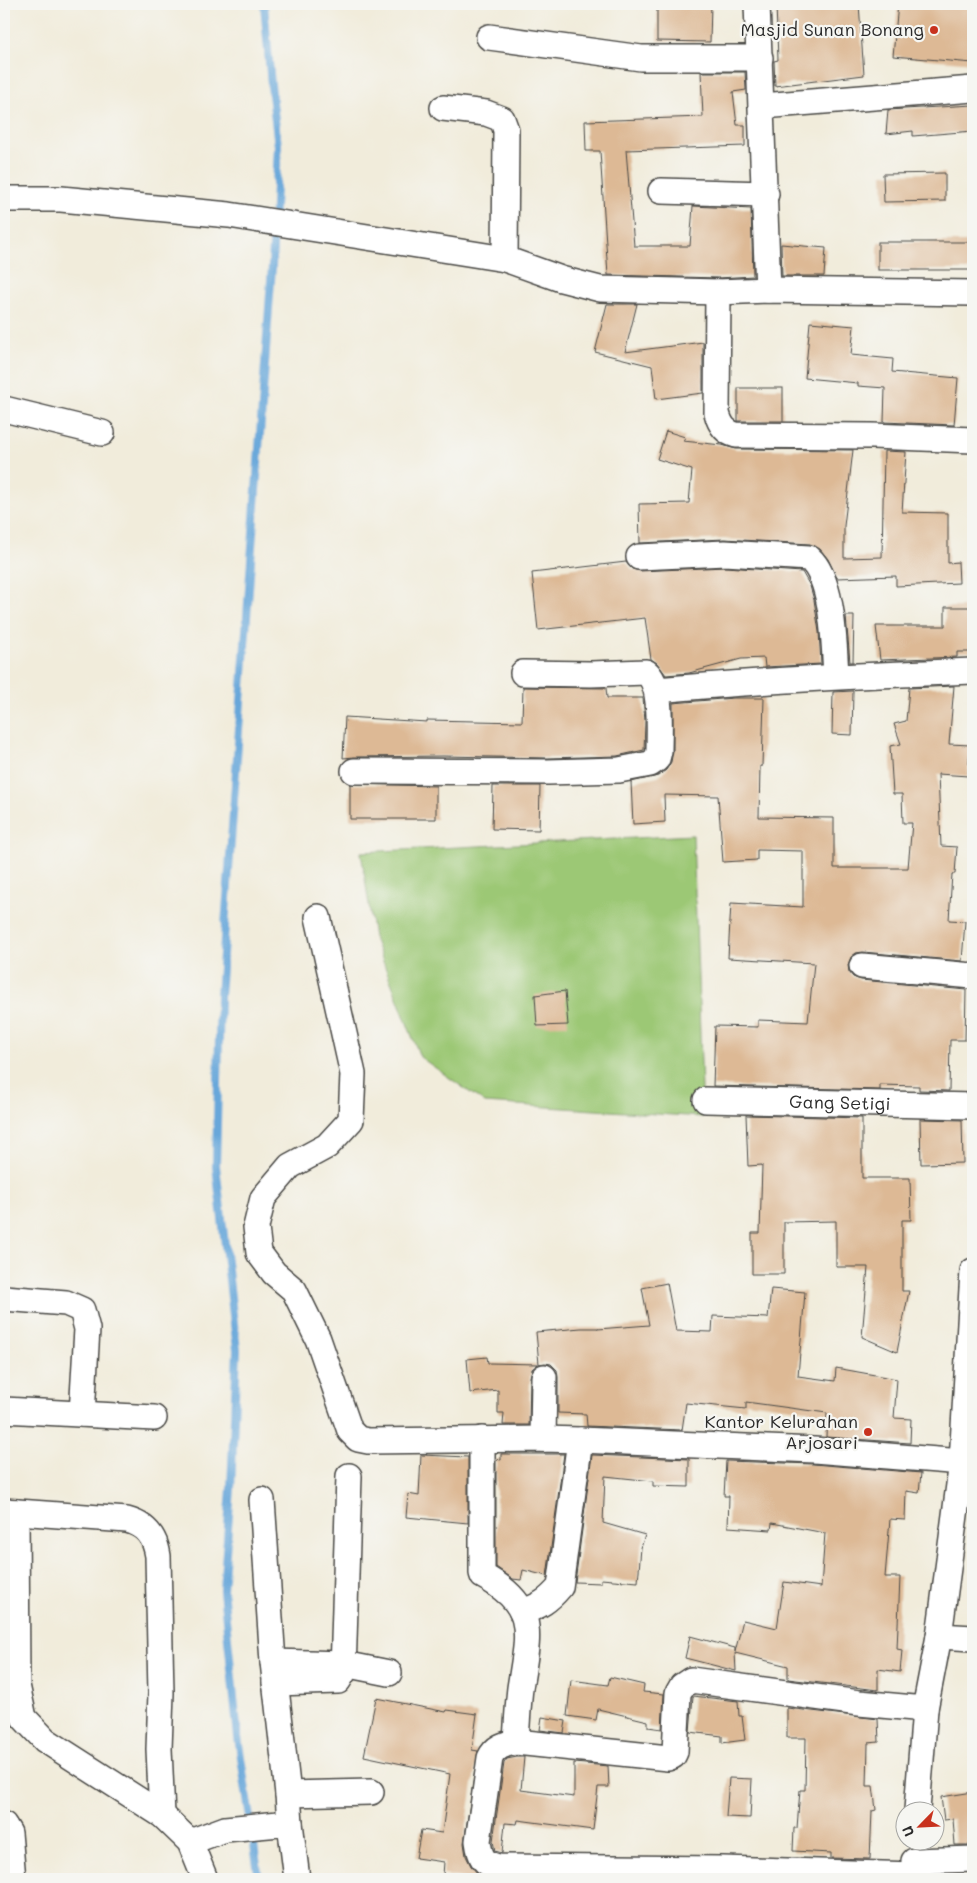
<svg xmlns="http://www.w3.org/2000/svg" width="977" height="1883" font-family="Mali,sans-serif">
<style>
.green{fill:#9cc875;stroke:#647a50}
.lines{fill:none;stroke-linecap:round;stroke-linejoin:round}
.stream{stroke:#67a7da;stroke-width:8}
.building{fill:#ddb995}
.street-casing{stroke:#494845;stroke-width:28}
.street{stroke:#fff;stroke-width:25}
.poi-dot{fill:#c8321e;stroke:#f6f6f2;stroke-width:2}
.labels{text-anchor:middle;stroke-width:4.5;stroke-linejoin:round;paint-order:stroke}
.poi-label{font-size:18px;fill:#2b2b2b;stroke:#f6f6f2;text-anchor:end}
.street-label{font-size:18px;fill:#2b2b2b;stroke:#f6f6f2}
</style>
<rect width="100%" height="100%" fill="#f6f6f2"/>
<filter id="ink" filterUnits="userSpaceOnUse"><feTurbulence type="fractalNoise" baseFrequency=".02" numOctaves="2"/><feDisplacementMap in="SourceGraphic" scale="10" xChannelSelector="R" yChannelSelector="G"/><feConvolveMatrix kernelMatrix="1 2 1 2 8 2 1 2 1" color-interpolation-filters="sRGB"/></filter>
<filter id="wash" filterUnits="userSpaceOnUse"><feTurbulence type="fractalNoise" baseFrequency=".0096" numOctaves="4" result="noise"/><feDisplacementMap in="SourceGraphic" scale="20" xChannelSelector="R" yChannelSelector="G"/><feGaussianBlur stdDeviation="1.12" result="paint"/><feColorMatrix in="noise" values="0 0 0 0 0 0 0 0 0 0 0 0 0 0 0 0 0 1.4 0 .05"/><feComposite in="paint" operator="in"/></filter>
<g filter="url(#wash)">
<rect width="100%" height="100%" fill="#f1ecdb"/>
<polygon class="green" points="693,835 703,1117 485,1103 420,1057 374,938 361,852"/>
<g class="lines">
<polyline class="stream" points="259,1879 238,1737 223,1590 231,1489 237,1350 216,1166 220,996 272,266 278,146 271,85 264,4"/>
</g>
<g id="blocks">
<g class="building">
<polygon points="657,4 711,4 710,42 657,41"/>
<polygon points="776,4 859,4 864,75 775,86 774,61 778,60"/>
<polygon points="898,4 973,4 973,63 893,56"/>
<polygon points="701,72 745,72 746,90 733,92 737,125 745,125 745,146 626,150 634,246 690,246 693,206 751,209 753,276 718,278 608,275 600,151 586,151 585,121 703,117"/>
<polygon points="973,105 973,131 913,136 913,131 886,134 888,110"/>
<polygon points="945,173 945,201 884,202 883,174"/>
<rect x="878" y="242" width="95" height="28"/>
<polygon points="781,244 826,248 824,276 782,276"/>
<polygon points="607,304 637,304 625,352 703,342 703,393 656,399 652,366 595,352"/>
<polygon points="810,322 854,326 851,355 893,359 892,372 958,378 954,425 884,422 885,388 858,386 858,383 805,378"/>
<rect x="738" y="388" width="45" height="33"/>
<polygon points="666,431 685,437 683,441 722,445 736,449 853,450 844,526 844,558 882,557 884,451 906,452 902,512 948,513 948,563 958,562 959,583 896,586 896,576 837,578 828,559 820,549 810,544 724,539 640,543 639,504 689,503 692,470 657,459"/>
<polygon points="626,562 632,569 640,571 725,567 802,572 810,586 814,600 819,632 821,664 765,667 764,658 741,659 689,673 666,675 657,663 651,659 645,618 538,630 532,573"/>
<polygon points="945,607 973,607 973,652 957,652 957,657 880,660 876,626 945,626"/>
<polygon points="846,616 854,616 853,662 850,662"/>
<polygon points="954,686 949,744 970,745 968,776 938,774 941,846 957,847 955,874 952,874 949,920 965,921 962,961 863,952 856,953 851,957 848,965 849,972 853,977 861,980 966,990 965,1040 950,1040 949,1091 919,1090 919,1086 880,1085 880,1090 713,1086 715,1026 758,1027 758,1020 808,1022 814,963 728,958 731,903 803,907 803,851 757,850 757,860 723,862 718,796 664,795 665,822 633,824 631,782 658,776 666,770 671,762 673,751 673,703 734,698 764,698 762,766 760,766 759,817 834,818 834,868 908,868 912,823 903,823 902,794 893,794 890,746 901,744 894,724 906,721 909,688"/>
<polygon points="523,687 606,688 607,698 643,698 645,721 644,750 617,756 548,758 443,756 354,757 343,758 345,717 427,722 427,720 522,722"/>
<polygon points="853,691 852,735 832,734 833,692"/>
<polygon points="350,784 436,786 436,819 350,819"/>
<polygon points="493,786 540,786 539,830 492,829"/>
<polygon points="565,991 568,1025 537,1026 535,995"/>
<polygon points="746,1115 862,1118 862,1178 910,1178 911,1220 902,1220 902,1291 909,1291 897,1352 862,1337 868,1267 836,1267 836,1221 784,1222 784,1274 752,1274 752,1233 760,1233 762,1165 748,1166"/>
<polygon points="920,1119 962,1120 963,1163 921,1164"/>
<polygon points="667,1283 676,1331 712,1332 713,1316 768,1318 771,1289 805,1292 798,1376 835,1381 836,1368 897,1379 894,1418 911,1419 910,1443 826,1437 827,1413 746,1402 746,1409 686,1403 682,1430 587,1426 586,1414 558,1413 558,1377 557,1370 551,1364 545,1363 539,1364 536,1332 581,1328 598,1328 598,1329 649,1325 642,1288"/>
<polygon points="487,1357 488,1363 538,1364 532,1369 530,1377 529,1425 503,1425 504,1413 498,1413 498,1390 470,1393 467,1359"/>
<polygon points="501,1454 564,1454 547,1576 523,1570 521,1580 513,1579 496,1567 496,1459 501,1460"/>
<polygon points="421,1455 468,1457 468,1523 406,1517 408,1494 419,1496"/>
<polygon points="592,1455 689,1459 689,1487 653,1486 653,1481 605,1476 603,1523 645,1535 641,1548 638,1582 601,1579 601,1583 575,1582"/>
<polygon points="726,1461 813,1464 921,1473 919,1493 906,1491 905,1520 890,1519 885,1577 900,1577 897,1649 902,1650 900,1672 878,1669 878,1690 788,1679 788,1666 735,1653 736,1671 685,1658 690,1636 735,1648 735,1652 743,1620 777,1628 784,1582 821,1587 825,1533 772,1523 771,1530 728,1527 729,1496 724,1496"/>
<polygon points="610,1677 644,1685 643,1692 664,1694 662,1729 648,1727 648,1721 598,1709 596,1720 567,1716 571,1680 608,1685"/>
<polygon points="693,1696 738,1701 739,1716 742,1716 745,1740 722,1743 722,1736 690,1732"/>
<polygon points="376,1698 446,1712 447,1710 477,1714 472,1750 478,1751 464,1843 466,1856 471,1866 478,1874 489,1879 468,1879 443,1875 444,1862 416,1858 421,1830 442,1833 450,1774 364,1756"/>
<polygon points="787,1708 878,1719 879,1742 868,1743 867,1786 873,1786 876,1810 872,1811 870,1859 831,1858 831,1853 793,1851 794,1828 797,1828 800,1790 805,1790 806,1738 787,1738"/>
<polygon points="542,1717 566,1721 564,1733 540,1730"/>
<polygon points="517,1757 524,1757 521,1790 574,1797 574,1763 608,1766 609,1787 598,1787 593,1830 518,1820 517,1824 505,1823 502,1853 495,1851 493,1841 504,1763 507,1759"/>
<polygon points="729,1778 752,1779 750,1818 726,1817"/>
<polygon points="973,1792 973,1845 955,1845 953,1819 944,1820 941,1797"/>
</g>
</g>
</g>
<g filter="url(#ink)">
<use href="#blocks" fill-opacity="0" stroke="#494845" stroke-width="1"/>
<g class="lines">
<defs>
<g id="street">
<polyline points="757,4 768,290"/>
<polyline points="489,37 641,58 760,58"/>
<polyline points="762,106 973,89"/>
<polyline points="443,108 486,113 502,119 506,130 505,259"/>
<polyline points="661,191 766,194"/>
<polyline points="4,199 61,199 229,215 505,259 561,279 600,289 718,292 768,290 973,293"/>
<path d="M718,292L717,413C720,425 725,432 736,435L872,436L973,440"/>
<polyline points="4,409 102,433"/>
<path d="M639,557L725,553L809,558C834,580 834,645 836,676"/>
<path d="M657,690C763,680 868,675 973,671"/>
<path d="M354,771L548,772L619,770L650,764L657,759L659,751C659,731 663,685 646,672L591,674L523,673"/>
<polyline points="318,917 353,1074 351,1120 327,1146 290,1166 263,1198 256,1227 259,1253 274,1273 294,1290 318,1339 350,1431 358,1439 368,1441 543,1439 580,1440 814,1450 962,1462"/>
<polyline points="862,966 973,976"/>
<path id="s1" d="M706,1100L973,1106"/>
<polyline points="4,1298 66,1303 82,1310 87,1329 82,1414"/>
<polyline points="4,1410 154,1418"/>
<path d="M482,1439V1573L483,1576C539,1606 528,1635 520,1688C518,1706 517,1724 516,1742"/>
<polyline points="543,1439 544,1377"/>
<path d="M4,1511L127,1520C146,1525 155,1536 158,1556L161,1693L159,1749L162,1815"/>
<polyline points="16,1512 17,1685 24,1718 45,1740 162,1815 190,1842 205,1879"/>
<path d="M522,1612C540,1606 548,1601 560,1587L580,1440"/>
<polyline points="939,1636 973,1638"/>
<polyline points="273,1662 344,1664 389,1673"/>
<polyline points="275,1683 338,1681 343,1673 349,1476"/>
<polyline points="288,1794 371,1792"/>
<polyline points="917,1810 925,1709 939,1636 962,1462 973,1271"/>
<polyline points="290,1823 297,1879"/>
<polyline points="4,1825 9,1833 13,1879"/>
<polyline points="190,1842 225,1829 290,1823 288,1794 273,1662 262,1500"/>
<polyline points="914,1861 973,1859"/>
<path d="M914,1875L723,1869L499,1867C483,1864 480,1857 478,1841L490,1758C495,1747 504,1744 516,1742L668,1758L673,1756L675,1752L678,1693L682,1686L691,1680L859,1703L925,1709"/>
</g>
</defs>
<use href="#street" class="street-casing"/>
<use href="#street" class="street"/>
</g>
</g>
<g class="poi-dot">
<circle cx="934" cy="30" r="5"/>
<circle cx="868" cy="1432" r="5"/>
</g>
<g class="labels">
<g class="poi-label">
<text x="924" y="36">Masjid Sunan Bonang</text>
<text x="858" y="1428">Kantor Kelurahan<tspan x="858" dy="21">Arjosari</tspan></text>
</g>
<g class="street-label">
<text dy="6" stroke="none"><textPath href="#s1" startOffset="134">Gang Setigi</textPath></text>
</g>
</g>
<rect width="977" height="1883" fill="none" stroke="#f6f6f2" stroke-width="20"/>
<g transform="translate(920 1826) rotate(246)"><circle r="24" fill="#f6f6f2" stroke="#a5a5a2"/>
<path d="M0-4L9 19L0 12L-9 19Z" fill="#c8321e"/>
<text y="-8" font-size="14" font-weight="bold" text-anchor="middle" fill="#2b2b2b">U</text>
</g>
</svg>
